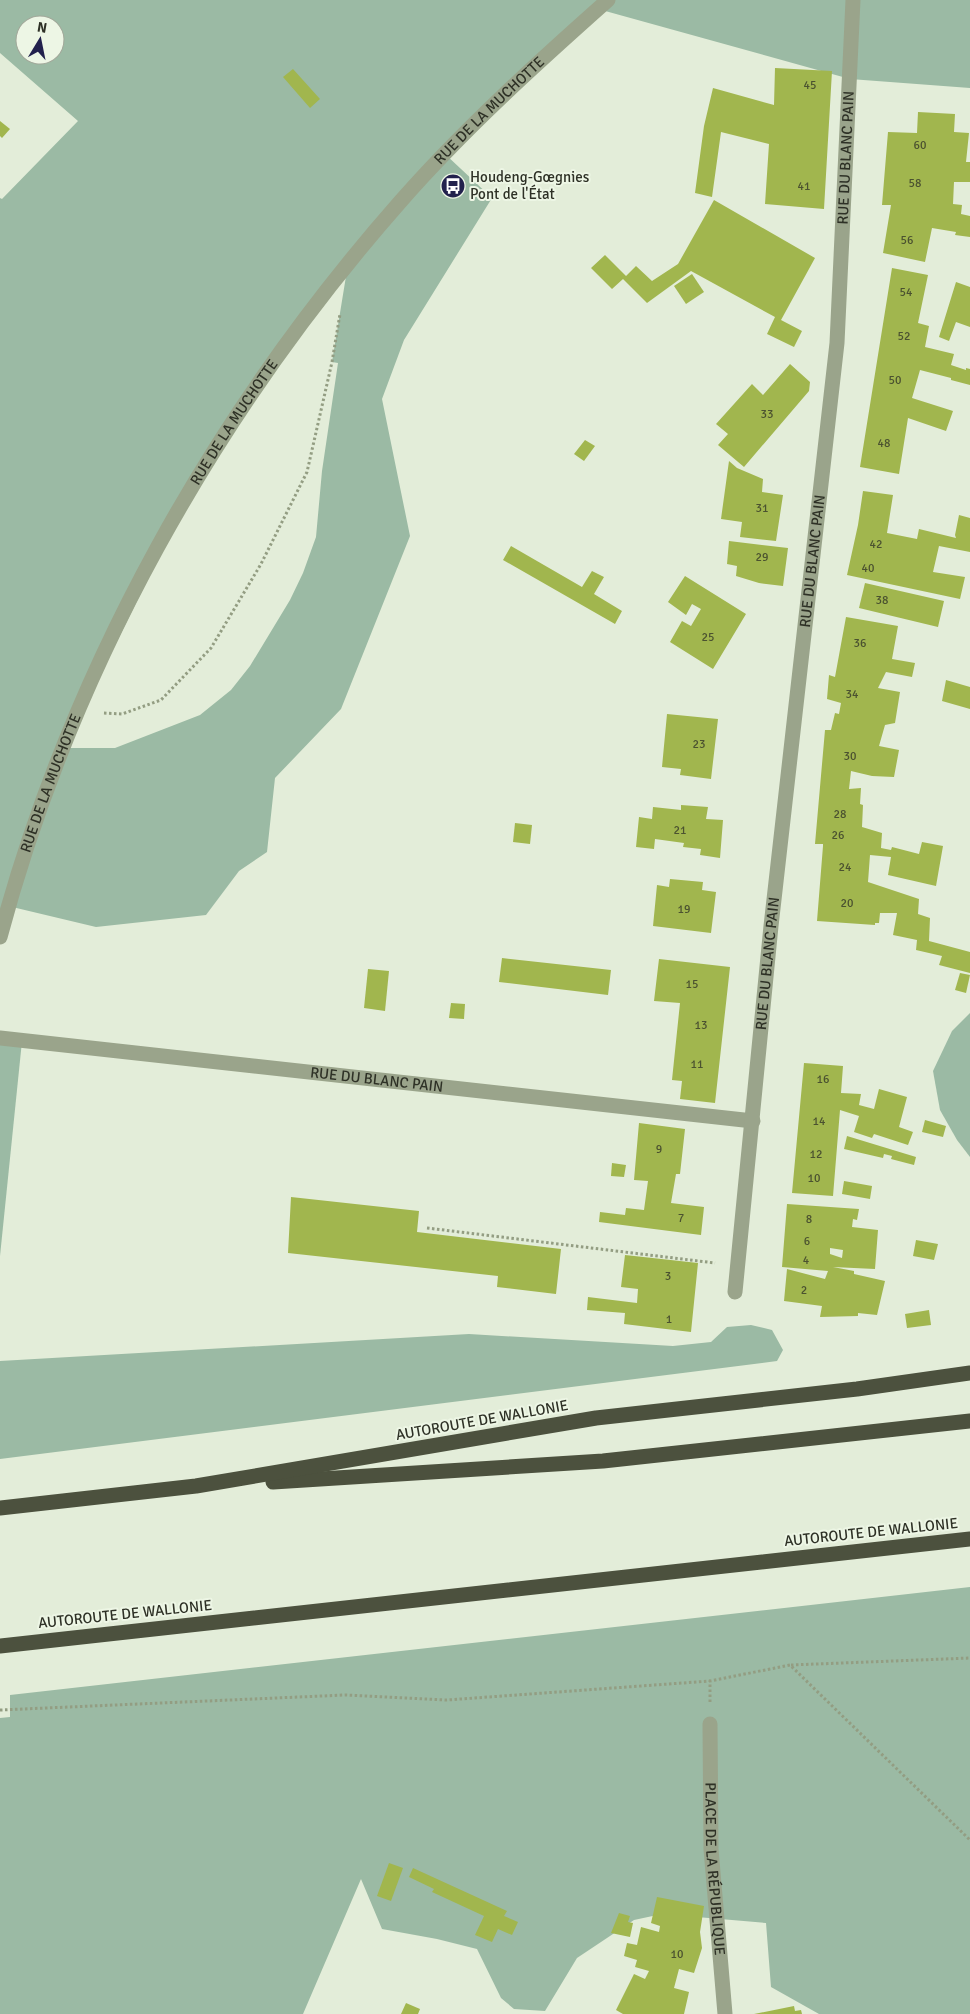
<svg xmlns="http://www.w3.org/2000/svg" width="970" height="2014" font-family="Signika,sans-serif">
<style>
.green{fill:#9bbaa4;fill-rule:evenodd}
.building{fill:#a1b64e;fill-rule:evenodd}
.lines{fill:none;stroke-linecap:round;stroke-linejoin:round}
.path{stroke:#939d82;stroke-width:3;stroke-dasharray:2.5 2.5;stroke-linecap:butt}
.minor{stroke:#9aa48b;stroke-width:15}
.highway{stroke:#4c513e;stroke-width:15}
.labels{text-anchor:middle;stroke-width:4;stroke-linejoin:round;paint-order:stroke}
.number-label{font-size:12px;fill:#4b5230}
.street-label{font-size:15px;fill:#2e3126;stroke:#edf6e5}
.poi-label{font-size:15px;fill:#2e3126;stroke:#edf6e5;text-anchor:start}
</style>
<rect width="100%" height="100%" fill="#e3edd9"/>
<g class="green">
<path d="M0,0H970V88L850,79L598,9L445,154L492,198L404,340L382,399L410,536L341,709L275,778L267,852L239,871L206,915L96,927L8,906L0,937V198L2,199L78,121L0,53ZM25,25H55V55H25ZM348,264L332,362L338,363L322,471L316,537L303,573L290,600L250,666L231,690L200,715L115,748H64L200,474Z"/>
<polygon points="970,1013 970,1157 957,1140 940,1110 933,1071 952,1031"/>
<polygon points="0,1038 22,1041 0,1256"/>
<polygon points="751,1325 772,1330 783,1350 777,1361 0,1459 0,1361 469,1334 673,1346 711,1342 727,1327"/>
<polygon points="970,1587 970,2014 819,2014 771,1987 766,1923 662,1914 634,1920 577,1958 545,2011 514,2009 501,1998 477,1949 437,1939 382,1929 361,1879 303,2014 0,2014 0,1718 10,1717 10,1695"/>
</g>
<g class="building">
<polygon points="775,68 832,71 824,209 765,204 769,144 721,132 712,197 695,193 704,126 713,88 774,105"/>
<polygon points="293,69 320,99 310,108 283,77"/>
<polygon points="918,112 955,114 954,132 969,133 966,162 970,162 970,182 954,182 953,204 962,205 961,214 970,216 970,237 955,235 956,232 932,228 925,262 883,253 891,205 882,205 888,132 917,133"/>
<polygon points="0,121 10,129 2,138 0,136"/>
<polygon points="714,200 815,258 781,320 802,331 794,347 767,334 775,317 691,271 647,303 623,279 612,289 591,268 605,255 626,276 636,266 652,281 678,264"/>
<polygon points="892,268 928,275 918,323 929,326 925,347 954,354 951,365 966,370 966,368 970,369 970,385 951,380 951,378 920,370 912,398 953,411 946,431 908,418 899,474 860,467"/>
<polygon points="692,274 704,292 686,304 674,286"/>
<polygon points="956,282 970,287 970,327 956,322 949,341 939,337"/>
<polygon points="790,364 810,382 809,391 744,467 718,445 728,434 716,424 752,384 763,395"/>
<polygon points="585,440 595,446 584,461 574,454"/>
<polygon points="729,461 737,468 763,479 762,492 783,495 776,541 740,537 742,522 721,519"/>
<polygon points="863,491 893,495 887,533 917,539 919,529 956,538 955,535 959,515 970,518 970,552 939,546 933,572 965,577 960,599 847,575 858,525"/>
<polygon points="729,541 788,548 783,586 759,583 736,576 737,566 727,564"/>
<polygon points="511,546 582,587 592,571 604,577 594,594 622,611 615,624 503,560"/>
<polygon points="685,576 746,614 713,669 670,642 682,621 691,626 701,609 692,604 686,615 668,602"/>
<polygon points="865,583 944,601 938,627 859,608"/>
<polygon points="846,617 898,626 892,659 915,663 912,677 886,672 878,688 900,692 895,723 885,725 879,746 899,750 894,777 872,776 851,771 849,789 861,788 860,804 863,805 862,827 882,833 881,848 891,850 892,847 919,854 922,842 943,846 936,886 888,875 891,857 870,855 868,882 919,899 918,914 930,918 929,941 970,952 970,973 939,965 942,956 916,950 917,940 893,935 897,913 880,913 879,923 875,923 875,925 817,921 823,846 823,844 815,844 825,730 831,730 835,713 839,714 841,703 827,699 829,675 835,677"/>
<polygon points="946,680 970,687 970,709 942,701"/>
<polygon points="667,714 718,719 711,779 680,775 681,769 662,767"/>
<polygon points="681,805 708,807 706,819 723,820 720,858 700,855 701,849 683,847 684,843 655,839 654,849 636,847 639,817 652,819 653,807 681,810"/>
<polygon points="515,823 532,825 530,844 513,842"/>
<polygon points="670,879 703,882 702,890 716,892 711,933 653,926 657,885 669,887"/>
<polygon points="502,958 611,970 608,995 499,982"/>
<polygon points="659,959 730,967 715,1103 680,1099 682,1081 672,1080 680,1003 654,1001"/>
<polygon points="368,969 389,971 385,1011 364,1008"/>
<polygon points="960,973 970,975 966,993 955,990"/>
<polygon points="451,1003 465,1004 464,1019 449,1018"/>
<polygon points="804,1063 843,1066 841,1093 861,1094 859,1105 874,1109 879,1089 907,1097 899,1127 913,1132 908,1145 874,1134 872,1138 854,1132 859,1116 840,1110 833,1196 792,1193"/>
<polygon points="925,1120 946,1126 943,1137 922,1132"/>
<polygon points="639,1123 685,1129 680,1174 676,1174 671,1203 704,1207 701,1235 599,1222 600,1212 625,1215 626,1208 644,1210 648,1181 634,1180"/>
<polygon points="847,1136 916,1157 914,1165 891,1159 892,1156 884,1154 883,1158 844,1149"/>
<polygon points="612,1163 626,1165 624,1177 611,1176"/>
<polygon points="844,1181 872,1186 870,1199 842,1194"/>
<polygon points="291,1197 419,1211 417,1232 561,1249 556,1294 497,1287 498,1276 288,1253"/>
<path d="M787,1204L859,1209L857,1220L853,1219L852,1227L878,1230L875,1269L833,1267L854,1271V1274L885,1281L877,1315L858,1313V1316L820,1317L822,1306L784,1301L787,1269L825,1279L828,1271L782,1267ZM830,1248L843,1250L842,1258L830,1254Z"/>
<polygon points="916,1240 938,1244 934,1260 913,1256"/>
<polygon points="625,1255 698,1263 691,1332 624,1324 625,1313 587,1310 588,1297 637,1303 638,1289 621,1287"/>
<polygon points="929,1310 931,1325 907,1328 905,1314"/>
<polygon points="389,1863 403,1868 391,1901 377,1896"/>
<polygon points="413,1868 507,1911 504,1916 518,1922 512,1935 498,1929 492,1942 475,1935 484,1916 432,1892 434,1889 409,1877"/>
<polygon points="657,1897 704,1906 700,1932 702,1948 694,1973 679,1969 674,1988 689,1992 684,2014 623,2014 616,2010 634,1974 645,1979 649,1971 635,1967 637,1960 624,1956 627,1943 637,1945 641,1927 659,1932 660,1926 651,1923"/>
<polygon points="619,1913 630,1916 628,1922 633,1923 630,1937 611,1933"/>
<polygon points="406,2003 420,2009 418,2014 401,2014"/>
<polygon points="794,2006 795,2011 801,2010 802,2014 754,2014"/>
</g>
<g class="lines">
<g class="path">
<polyline points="104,713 122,714 161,700 211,648 261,564 307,472 332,362 340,314"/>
<polyline points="427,1228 715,1263"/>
<polyline points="791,1665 970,1658"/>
<polyline points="710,1702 710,1681 790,1665 970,1840"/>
<polyline points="0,1710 345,1695 447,1700 710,1681"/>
</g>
<g class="minor">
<path id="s1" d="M0,937C72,667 215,412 400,202C464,129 536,64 608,0"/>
<path id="s2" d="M0,1038L753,1121"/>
<path id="s3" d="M735,1292L771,926L837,343L853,0"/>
<path id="s4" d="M710,1724L711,1849L725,2014"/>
</g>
<g class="highway">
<polyline points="273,1482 603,1461 970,1421"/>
<polyline points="0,1508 196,1486 596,1418 857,1389 970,1373"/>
<polyline points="0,1646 970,1539"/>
</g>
</g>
<defs>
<symbol id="bus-disc" viewBox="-11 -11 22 22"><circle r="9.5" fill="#22214d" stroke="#edf6e5"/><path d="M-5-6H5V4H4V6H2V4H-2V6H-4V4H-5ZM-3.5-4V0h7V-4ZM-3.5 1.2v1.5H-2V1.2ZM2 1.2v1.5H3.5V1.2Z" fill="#fff"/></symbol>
</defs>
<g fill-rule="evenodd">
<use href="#bus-disc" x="439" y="172" width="28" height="28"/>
</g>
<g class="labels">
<g class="number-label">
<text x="810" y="89">45</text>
<text x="920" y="149">60</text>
<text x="915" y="187">58</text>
<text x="804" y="190">41</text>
<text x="907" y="244">56</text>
<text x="906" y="296">54</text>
<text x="904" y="340">52</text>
<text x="895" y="384">50</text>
<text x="767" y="418">33</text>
<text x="884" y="447">48</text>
<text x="762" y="512">31</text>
<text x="876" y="548">42</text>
<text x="762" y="561">29</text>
<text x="868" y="572">40</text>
<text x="882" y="604">38</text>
<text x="708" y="641">25</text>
<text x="860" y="647">36</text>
<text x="852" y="698">34</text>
<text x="699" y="748">23</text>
<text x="850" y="760">30</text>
<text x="840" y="818">28</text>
<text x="680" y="834">21</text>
<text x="838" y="839">26</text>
<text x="845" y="871">24</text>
<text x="847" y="907">20</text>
<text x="684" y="913">19</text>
<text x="692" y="988">15</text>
<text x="701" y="1029">13</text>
<text x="697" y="1068">11</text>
<text x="823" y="1083">16</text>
<text x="819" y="1125">14</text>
<text x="659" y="1153">9</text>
<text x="816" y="1158">12</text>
<text x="814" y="1182">10</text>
<text x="681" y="1222">7</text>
<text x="809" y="1223">8</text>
<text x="807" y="1245">6</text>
<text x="806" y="1264">4</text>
<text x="668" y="1280">3</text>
<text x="804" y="1294">2</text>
<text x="669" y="1323">1</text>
<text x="677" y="1958">10</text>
</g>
<g class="street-label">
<text dy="5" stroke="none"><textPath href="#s1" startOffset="972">RUE DE LA MUCHOTTE</textPath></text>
<text dy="5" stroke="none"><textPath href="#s3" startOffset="1140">RUE DU BLANC PAIN</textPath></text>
<text dy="5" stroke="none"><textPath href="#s1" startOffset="568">RUE DE LA MUCHOTTE</textPath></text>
<text dy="5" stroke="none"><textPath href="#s3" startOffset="735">RUE DU BLANC PAIN</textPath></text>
<text dy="5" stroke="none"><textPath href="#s1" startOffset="162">RUE DE LA MUCHOTTE</textPath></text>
<text dy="5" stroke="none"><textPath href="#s3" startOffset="330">RUE DU BLANC PAIN</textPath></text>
<text dy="5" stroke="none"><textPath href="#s2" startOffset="379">RUE DU BLANC PAIN</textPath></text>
<text transform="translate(482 1420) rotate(-10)" y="5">AUTOROUTE DE WALLONIE</text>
<text transform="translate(871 1532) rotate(-6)" y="5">AUTOROUTE DE WALLONIE</text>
<text transform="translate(125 1614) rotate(-6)" y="5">AUTOROUTE DE WALLONIE</text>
<text dy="5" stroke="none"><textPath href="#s4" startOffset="145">PLACE DE LA RÉPUBLIQUE</textPath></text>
</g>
<g class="poi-label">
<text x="470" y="182">Houdeng-Gœgnies<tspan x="470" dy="17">Pont de l'État</tspan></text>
</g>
</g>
<g transform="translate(40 40) rotate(10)"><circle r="24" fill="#edf6e5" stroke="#a1a799"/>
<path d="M0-4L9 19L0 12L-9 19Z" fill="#22214d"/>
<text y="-8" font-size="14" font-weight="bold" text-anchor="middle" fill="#2e3126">N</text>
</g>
</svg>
